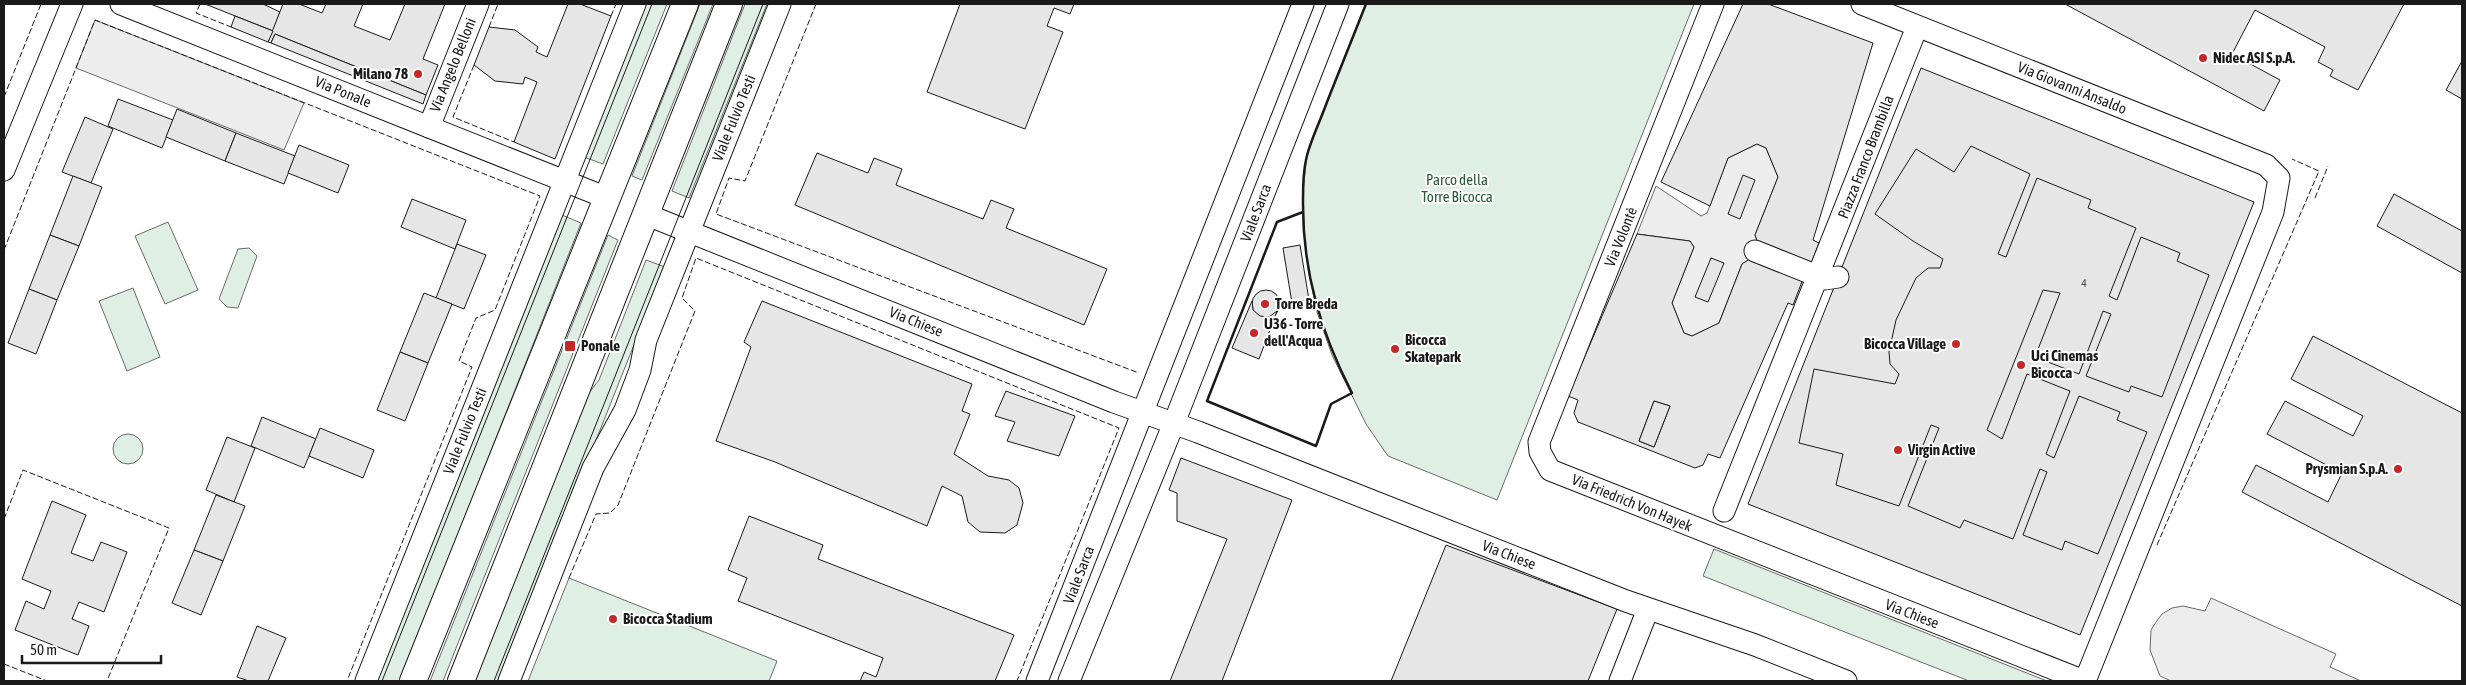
<svg xmlns="http://www.w3.org/2000/svg" width="2466" height="685" font-family="'Asap Condensed',sans-serif">
<style>
.green{fill:#e0efe3;stroke:#6a6a6a}
.parking{fill:#ededed;stroke:#6a6a6a}
.building{fill:#e6e6e6;stroke:#1a1a1a;fill-rule:evenodd}
.lines{fill:none;stroke-linecap:round;stroke-linejoin:round}
.minor-casing{stroke:#1a1a1a;stroke-width:23}
.major-casing{stroke:#1a1a1a;stroke-width:28}
.minor{stroke:#fff;stroke-width:21}
.major{stroke:#fff;stroke-width:26}
.tram{stroke:#1a1a1a;stroke-width:1}
.fence{stroke:#1a1a1a;stroke-width:1;stroke-dasharray:6 2.5;stroke-linecap:butt}
.wall{stroke:#1a1a1a;stroke-width:2.5}
.poi-dot{fill:#c62828;stroke:#fff;stroke-width:2}
.labels{text-anchor:middle;stroke-width:4;stroke-linejoin:round;paint-order:stroke}
.number-label{font-size:12px;fill:#4d4d4d}
.poi-label{font-size:15px;font-weight:bold;fill:#1a1a1a;stroke:#fff;text-anchor:start}
.street-label{font-size:15px;fill:#1a1a1a;stroke:#fff}
.park-label{font-size:15px;fill:#2b5a34;stroke:#fff}
</style>
<rect width="100%" height="100%" fill="#fff"/>
<g class="green">
<polygon points="642,4 667,4 603,164 581,156"/>
<polygon points="700,4 713,4 642,180 632,176"/>
<polygon points="745,4 767,4 689,198 672,191"/>
<polygon points="1366,4 1694,4 1497,500 1388,456 1366,424 1332,355 1317,312 1308,269 1303,223 1303,192 1307,153"/>
<polygon points="562,215 581,223 400,681 375,681"/>
<polygon points="168,222 198,290 165,304 135,236"/>
<polygon points="608,235 618,240 443,681 430,681"/>
<polygon points="249,248 257,256 238,308 227,307 219,299 238,249"/>
<polygon points="646,260 665,267 500,681 475,681 585,398 599,380"/>
<polygon points="133,288 160,357 127,371 99,301"/>
<circle cx="128" cy="449" r="15"/>
<polygon points="1714,549 2047,681 1969,681 1703,576"/>
<polygon points="569,578 777,661 769,681 528,681"/>
</g>
<g class="parking">
<polygon points="95,20 304,103 284,150 76,68"/>
<polygon points="1757,144 1766,148 1778,177 1755,235 1758,243 1753,257 1742,264 1719,323 1692,336 1684,333 1672,303 1694,247 1690,241 1637,234 1656,186 1701,216 1707,213 1728,158"/>
<polygon points="2211,598 2336,654 2330,667 2361,681 2171,681 2160,676 2150,650 2151,630 2156,622 2162,614 2172,608 2183,606 2205,611"/>
</g>
<g class="building">
<polygon points="205,4 263,4 280,12 273,31"/>
<polygon points="283,4 299,4 322,13 326,4 363,4 354,26 390,40 405,4 445,4 423,59 438,65 426,95 275,34 271,43 268,42"/>
<polygon points="568,4 580,4 611,16 555,159 514,142 537,82 525,77 523,84 495,81 474,65 489,27 515,30 538,47 536,52 547,57"/>
<polygon points="960,4 1074,4 1070,14 1054,8 1047,26 1063,32 1025,129 927,92"/>
<polygon points="1743,4 1768,4 1873,43 1813,240 1819,243 1811,264 1758,243 1755,235 1778,177 1766,148 1757,144 1728,158 1710,206 1661,182"/>
<polygon points="2065,4 2404,4 2358,90 2330,76 2333,70 2318,62 2325,47 2255,10 2232,54 2280,80 2264,111"/>
<polygon points="235,16 273,31 268,42 231,27"/>
<polygon points="275,34 426,95 423,104 271,43"/>
<polygon points="2462,61 2462,99 2446,90"/>
<polygon points="1921,68 2254,202 2080,635 1748,504"/>
<polygon points="118,99 173,120 162,148 108,126"/>
<polygon points="177,109 236,133 225,161 166,137"/>
<polygon points="85,117 113,129 91,183 62,172"/>
<polygon points="236,133 295,156 284,184 225,161"/>
<polygon points="299,145 349,165 338,193 288,173"/>
<polygon points="1971,146 2030,174 1998,254 2006,257 2037,178 2091,200 2088,208 2136,228 2109,296 2117,300 2141,237 2180,253 2177,261 2209,275 2162,397 2131,386 2129,392 2086,376 2111,314 2103,311 2079,374 2035,357 2060,293 2043,290 1987,430 2002,439 2027,374 2070,391 2046,454 2054,458 2079,396 2120,412 2117,420 2147,432 2098,554 2065,541 2062,550 2023,535 2047,472 2040,469 2013,539 1964,520 1960,528 1908,506 1939,428 1931,425 1899,506 1836,485 1843,454 1799,443 1814,369 1895,384 1899,374 1890,364 1889,352 1896,320 1916,278 1928,268 1940,268 1943,259 1913,241 1875,214 1916,149 1954,172"/>
<polygon points="817,153 868,173 874,158 902,169 896,185 983,219 991,200 1014,209 1006,228 1107,269 1084,325 795,205"/>
<polygon points="1743,175 1755,180 1740,219 1728,214"/>
<polygon points="73,176 102,187 79,246 50,235"/>
<polygon points="2394,194 2462,231 2462,273 2377,226"/>
<polygon points="412,199 466,220 455,249 401,227"/>
<path d="M1637,234L1690,241L1694,247L1672,303L1684,333L1692,336L1719,323L1742,264L1753,257L1803,279L1793,305L1788,303L1720,458L1708,454L1703,465L1695,468L1578,422L1574,413L1578,400L1568,396ZM1654,401L1670,406L1654,447L1639,441Z"/>
<polygon points="50,235 79,246 57,300 29,289"/>
<polygon points="457,244 486,255 464,309 436,298"/>
<polygon points="1300,245 1309,300 1292,303 1283,248"/>
<polygon points="1711,258 1724,263 1708,302 1695,297"/>
<polygon points="29,289 57,300 36,354 8,343"/>
<circle cx="1266" cy="304" r="14"/>
<polygon points="424,293 452,304 428,363 400,352"/>
<polygon points="762,301 972,384 962,411 970,414 954,454 988,476 1009,480 1019,488 1023,503 1017,525 1005,533 980,532 968,522 962,496 942,486 927,526 775,462 716,441 751,347 744,342"/>
<polygon points="1252,301 1253,310 1260,316 1269,317 1277,311 1259,359 1232,348"/>
<polygon points="2313,336 2462,413 2462,606 2242,492 2256,465 2328,502 2342,473 2267,434 2285,401 2353,436 2363,416 2291,379"/>
<polygon points="400,352 428,363 405,421 377,410"/>
<polygon points="1006,391 1075,416 1059,456 1007,441 1015,422 995,416"/>
<polygon points="1654,401 1670,406 1654,447 1639,441"/>
<polygon points="262,417 316,439 304,468 251,446"/>
<polygon points="320,428 374,450 363,478 309,456"/>
<polygon points="227,437 255,448 234,502 206,490"/>
<polygon points="1181,458 1292,500 1222,681 1170,681 1227,539 1177,521 1177,493 1169,490"/>
<polygon points="216,495 245,506 223,561 194,550"/>
<polygon points="52,501 86,515 71,553 93,561 101,542 127,552 104,612 79,602 72,619 89,626 78,655 15,630 26,601 44,609 51,591 22,579"/>
<polygon points="749,516 823,545 818,559 1014,635 995,681 860,681 864,672 876,677 883,658 738,601 747,578 728,570"/>
<polygon points="1446,545 1617,609 1588,681 1391,681"/>
<polygon points="194,550 223,561 201,615 172,603"/>
<polygon points="257,626 286,638 268,681 249,681 237,677"/>
</g>
<g class="lines">
<defs>
<g id="minor">
<polyline points="121,4 607,198"/>
<polyline points="1713,4 1539,442 1540,452 1550,470 2084,681"/>
<polyline points="1862,4 2266,165 2279,178 2273,212 2085,681"/>
<polyline points="429,127 478,4"/>
<polyline points="4,170 72,4"/>
<polyline points="645,214 1114,402 1198,432 1626,601 1755,645 1846,681"/>
<polyline points="1755,251 1825,279 1838,277"/>
<polyline points="1724,511 1913,37"/>
<polyline points="366,681 635,4"/>
<polyline points="509,681 593,468 625,410 640,370 646,340 780,4"/>
<polyline points="1037,681 1303,4"/>
<polyline points="1069,681 1174,423 1338,4"/>
<polyline points="1620,681 1648,609"/>
</g>
<g id="major">
<polyline points="413,681 685,4"/>
<polyline points="461,681 729,4"/>
</g>
</defs>
<use href="#minor" class="minor-casing"/>
<use href="#major" class="major-casing"/>
<use href="#minor" class="minor"/>
<use href="#major" class="major"/>
<g class="tram">
<polyline points="382,681 652,4"/>
<polyline points="494,681 763,4"/>
</g>
<g class="fence">
<polyline points="200,4 196,13 231,27"/>
<polyline points="816,4 745,181 729,178 716,214 1139,373"/>
<polyline points="611,16 616,4"/>
<polyline points="489,27 498,4"/>
<polyline points="474,65 453,117 514,142"/>
<polyline points="4,97 41,4"/>
<polyline points="2315,198 2328,166"/>
<polyline points="4,250 95,20 540,196 495,310 476,318 459,361 472,367 347,681"/>
<polyline points="4,519 23,470 169,528 107,681"/>
<polyline points="2157,545 2319,171 2292,159"/>
<polyline points="569,578 596,514 610,513 618,505 695,311 682,298 696,258 1119,428 1017,681"/>
<polyline points="4,664 47,681"/>
</g>
<path class="wall" d="M1303,212L1277,222L1207,401L1316,446L1331,404L1352,393C1321,333 1303,273 1303,205C1303,188 1303,168 1308,152C1313,135 1321,119 1327,102C1340,70 1353,37 1366,4"/>
</g>
<g class="poi-dot">
<circle cx="2203" cy="58" r="5"/>
<circle cx="418" cy="74" r="5"/>
<circle cx="1265" cy="304" r="5"/>
<circle cx="1254" cy="333" r="5"/>
<circle cx="1956" cy="344" r="5"/>
<rect x="564" y="340" width="12" height="12" rx="2.5"/>
<circle cx="1395" cy="349" r="5"/>
<circle cx="2021" cy="365" r="5"/>
<circle cx="1898" cy="450" r="5"/>
<circle cx="2398" cy="469" r="5"/>
<circle cx="613" cy="619" r="5"/>
</g>
<g class="labels">
<g class="number-label">
<text x="2084" y="287">4</text>
</g>
<g class="poi-label">
<text x="2213" y="63">Nidec ASI S.p.A.</text>
<text x="408" y="79" text-anchor="end">Milano 78</text>
<text x="1275" y="309">Torre Breda</text>
<text x="1264" y="329">U36 - Torre<tspan x="1264" dy="17">dell'Acqua</tspan></text>
<text x="1405" y="345">Bicocca<tspan x="1405" dy="17">Skatepark</tspan></text>
<text x="1946" y="349" text-anchor="end">Bicocca Village</text>
<text x="581" y="351">Ponale</text>
<text x="2031" y="361">Uci Cinemas<tspan x="2031" dy="17">Bicocca</tspan></text>
<text x="1908" y="455">Virgin Active</text>
<text x="2388" y="474" text-anchor="end">Prysmian S.p.A.</text>
<text x="623" y="624">Bicocca Stadium</text>
</g>
<g class="street-label">
<text transform="translate(453 65) rotate(-68)" y="5">Via Angelo Belloni</text>
<text transform="translate(2072 88) rotate(22)" y="5">Via Giovanni Ansaldo</text>
<text transform="translate(343 92) rotate(22)" y="5">Via Ponale</text>
<text transform="translate(734 118) rotate(-68)" y="5">Viale Fulvio Testi</text>
<text transform="translate(1866 157) rotate(-69)" y="5">Piazza Franco Brambilla</text>
<text transform="translate(1256 213) rotate(-69)" y="5">Viale Sarca</text>
<text transform="translate(1621 237) rotate(-68)" y="5">Via Volontè</text>
<text transform="translate(916 322) rotate(22)" y="5">Via Chiese</text>
<text transform="translate(465 431) rotate(-68)" y="5">Viale Fulvio Testi</text>
<text transform="translate(1632 503) rotate(22)" y="5">Via Friedrich Von Hayek</text>
<text transform="translate(1509 555) rotate(21)" y="5">Via Chiese</text>
<text transform="translate(1079 575) rotate(-69)" y="5">Viale Sarca</text>
<text transform="translate(1912 614) rotate(21)" y="5">Via Chiese</text>
</g>
<g class="park-label">
<text x="1457" y="185">Parco della<tspan x="1457" dy="17">Torre Bicocca</tspan></text>
</g>
</g>
<rect width="2466" height="685" fill="none" stroke="#1a1a1a" stroke-width="10"/>
<path d="M22 655v8h139v-8" fill="none" stroke="#1a1a1a" stroke-width="2.5"/>
<text x="30" y="655" font-size="15" fill="#1a1a1a" stroke="#ffffff" stroke-width="4" paint-order="stroke">50 m</text>
</svg>
